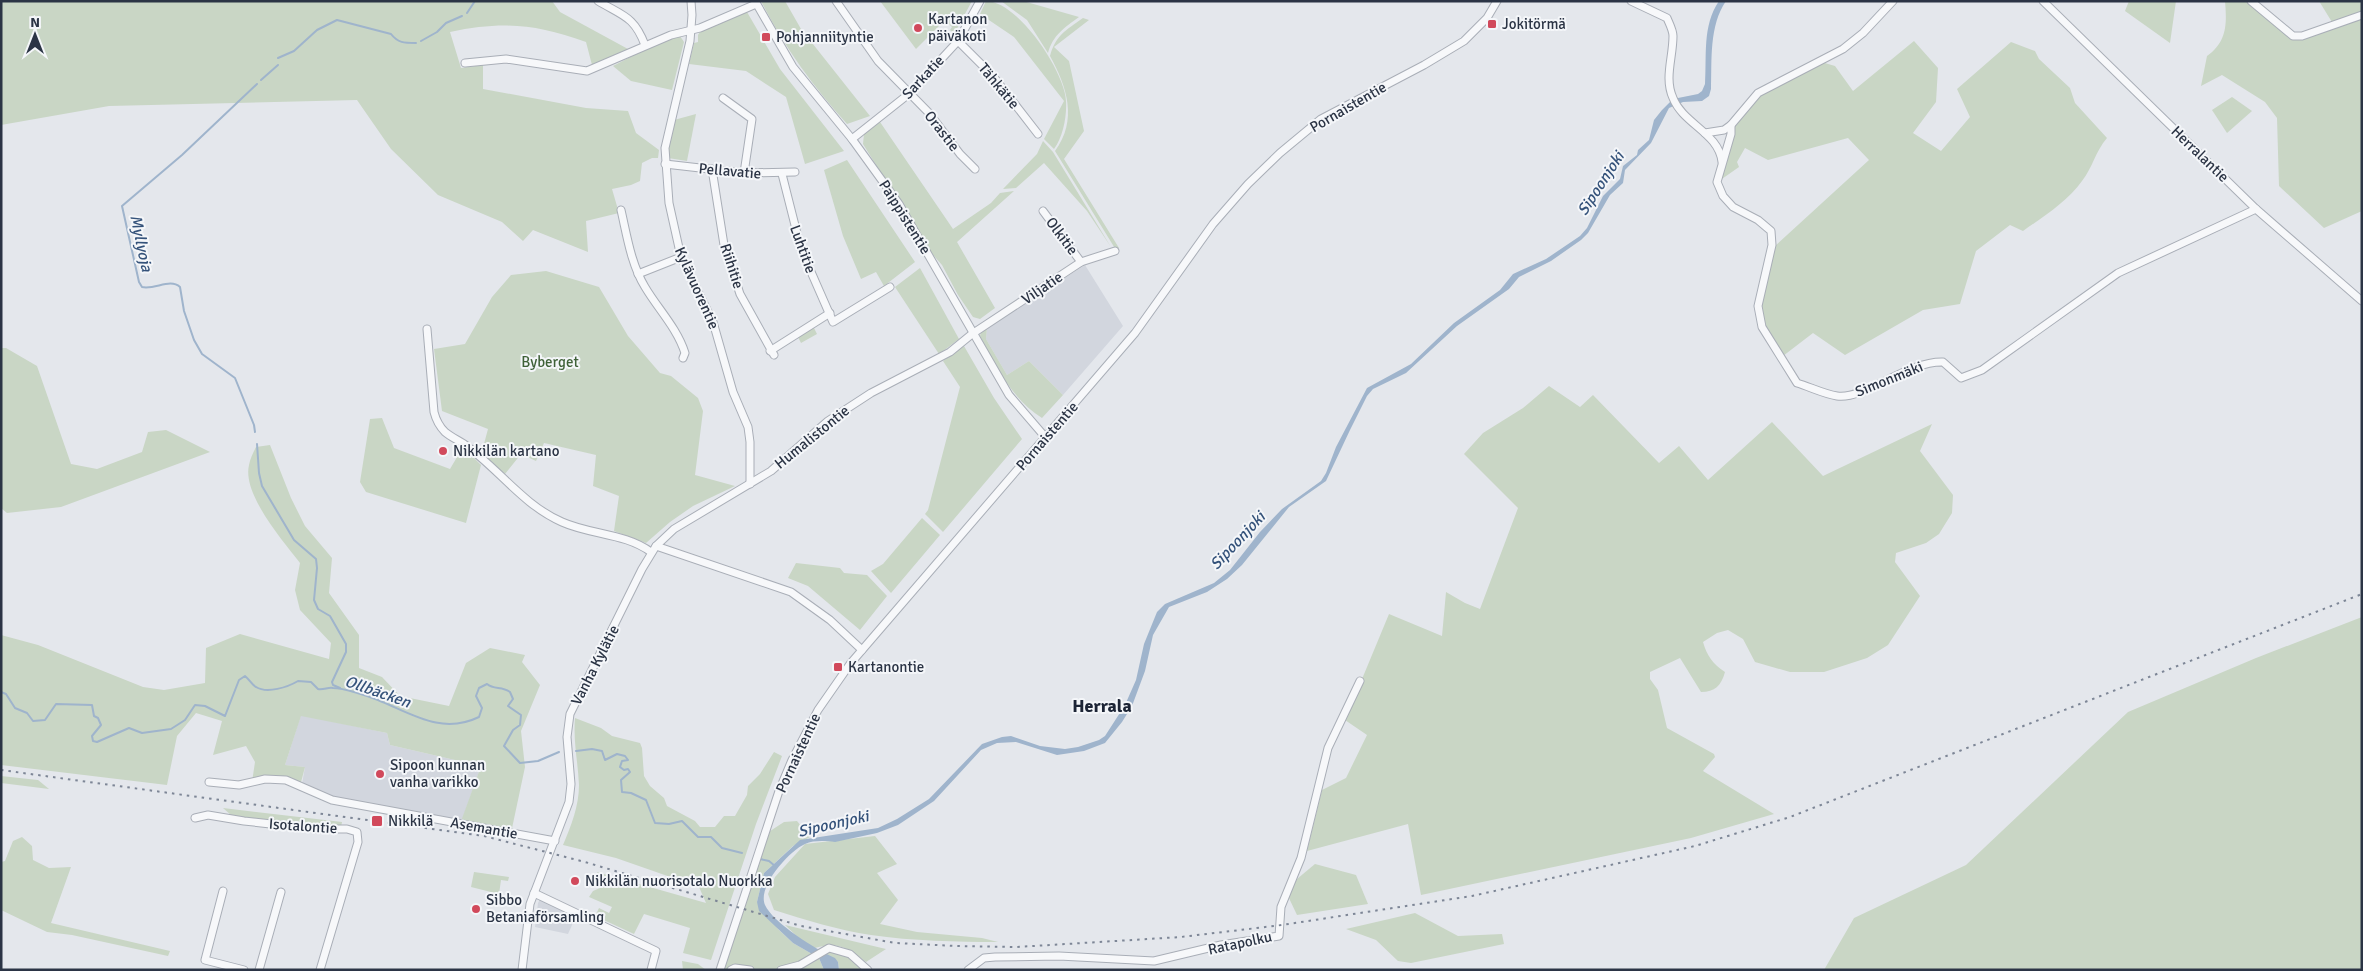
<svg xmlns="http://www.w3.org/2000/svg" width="2363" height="971" font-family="Signika,sans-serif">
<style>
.built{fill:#d2d6de}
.green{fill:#c9d6c5}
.water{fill:#9fb4cc}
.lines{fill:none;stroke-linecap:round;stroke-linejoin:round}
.stream{stroke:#9fb4cc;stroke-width:2}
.minor-casing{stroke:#a9aeb7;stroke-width:9}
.minor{stroke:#f7f8fa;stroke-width:7}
.rail{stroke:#7d8696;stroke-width:2;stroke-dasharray:2.5 5;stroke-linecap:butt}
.poi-dot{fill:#d1495b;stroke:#f4f6f9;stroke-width:2}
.labels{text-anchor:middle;stroke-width:4;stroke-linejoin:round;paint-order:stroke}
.poi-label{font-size:15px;fill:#2b3445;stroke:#f4f6f9;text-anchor:start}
.street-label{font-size:15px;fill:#2b3445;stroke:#f4f6f9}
.park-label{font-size:15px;fill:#3f6138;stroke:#f4f6f9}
.water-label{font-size:16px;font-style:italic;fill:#34527a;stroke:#f4f6f9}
.quarter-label{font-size:18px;font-weight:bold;fill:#1d2536;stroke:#f4f6f9}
</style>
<rect width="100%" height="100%" fill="#e4e7ec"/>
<g class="built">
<polygon points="1085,265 1123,326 1063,395 1029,361 1007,375 986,339 987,328"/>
<polygon points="301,715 387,733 390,745 481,766 462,820 334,797 302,784 305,767 285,765"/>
<polygon points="540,899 576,916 568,934 535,927 538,903"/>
</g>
<g class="green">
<path d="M1,1H552L560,12L628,49L592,65L586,42C535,24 503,21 450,32L461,68L483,65V89L586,108L628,111L636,133L659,150L658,158H652L642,163L640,181L631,185L612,189L619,213L586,221L588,252L533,230L523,241L502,222L438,195L391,149L357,100L109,106L1,125Z"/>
<path d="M761,1H785L801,29L870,116L847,124C813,86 784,47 761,1Z"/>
<polygon points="880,1 972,1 954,34 950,30 952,27 945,20 916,49"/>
<path d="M986,1C1018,1 1065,72 1066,101C1067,116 1063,137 1054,149L1044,139L1064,101L1014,37L980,14Z"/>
<path d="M1001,1H1023L1079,17C1064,28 1053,35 1048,53L1027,20Z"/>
<polygon points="2129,1 2176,1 2170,43 2125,11"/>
<path d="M2225,1H2248L2293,38L2335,27L2319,1H2362V211L2324,228L2279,186L2277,118L2265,102L2222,75L2201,86L2207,56C2227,42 2227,24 2225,1Z"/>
<polygon points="747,12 780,69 844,151 805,164 786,97 746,71 689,64 694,43 698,42 698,35 701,30"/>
<path d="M1083,18L1089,20L1054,47L1069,61L1084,131L1064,159L1119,248L1116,250L1055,151C1078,120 1067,87 1050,56C1056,35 1065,31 1083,18Z"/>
<polygon points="671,36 680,36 684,42 672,90 631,81 613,66"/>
<path d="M1914,41L1938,68L1936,102L1913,133L1941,151L1970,117L1957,89L2011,42L2035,51L2039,59L2070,88L2075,103L2107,138C2095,152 2093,167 2082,181C2068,201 2043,217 2023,231L2010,225L1976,251L1960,304L1923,310L1845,355L1813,333L1783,356L1765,326L1761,307L1775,246L1869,160L1848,138L1768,160L1745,148L1737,162L1739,167L1719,181L1731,125L1751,100L1818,61L1835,66L1853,91Z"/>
<polygon points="2232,97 2252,111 2227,133 2212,110"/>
<polygon points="696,114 687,161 668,158 668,149 674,120"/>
<polygon points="880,122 953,229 991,203 1000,193 1014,191 957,242 995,308 980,319 973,317 958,295 942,265 928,249 863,144 864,134"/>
<polygon points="1043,141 1053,152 1111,247 1087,211 1044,163 1016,188 1003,189 1037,154"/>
<polygon points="847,160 915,262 884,286 876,272 861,279 843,236 824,170"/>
<polygon points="920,268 959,339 939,354 895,287"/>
<polygon points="546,271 599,287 628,336 660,373 671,376 698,398 703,411 695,475 735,486 693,506 670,522 646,543 614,531 619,496 593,486 596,455 544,443 536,461 521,454 505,474 481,455 488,429 442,411 434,349 465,344 492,297 511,275"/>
<polygon points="814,328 817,334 801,343 798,337"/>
<path d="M987,328L986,339L1007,375L1029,361L1063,395L1042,418C1012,400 996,365 980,336L981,332Z"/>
<polygon points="964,346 994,398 1022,439 943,532 925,514 928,510 960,387 943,361"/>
<polygon points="1,348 6,348 37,366 71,464 97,469 142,452 148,432 166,430 210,452 61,507 7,513 1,508"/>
<path d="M1549,386L1580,407L1593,395L1659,463L1679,446L1708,480L1772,422L1823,476L1932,424L1920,451L1953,495L1952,513L1939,534L1926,543L1896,553L1895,562L1920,596L1888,645L1867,658L1824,672H1790L1755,662L1743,639L1728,630L1717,633L1703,642C1707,656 1713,664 1725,672C1721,686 1715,692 1701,692L1680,658L1650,672V679L1658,690L1667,728L1714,754L1715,757L1703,771L1774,814L1691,838L1421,895L1408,824L1307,851L1322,790L1346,778L1367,735L1345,720L1389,614L1442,636L1446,592L1465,603L1480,609L1518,508L1464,454L1483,433L1523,408Z"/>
<polygon points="382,418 394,448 450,469 463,447 481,465 466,523 366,492 360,482 370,419"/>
<path d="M270,445L291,498L305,526L332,558L329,593L359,635V668L382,677L400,696L449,706L466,663L490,648L525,655L522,662L540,685L521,731L525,767L511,833L460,824L481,766L390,745L387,733L301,716L285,765L305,767L300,786L295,784L252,782L255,762L246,746L213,755L222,721L196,713L177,736L167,785L1,765V635L38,645L143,687L164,690L205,683L206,648L240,634L329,659L331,643L300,610L295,590L300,563C283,541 242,494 249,465C250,459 253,453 256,447Z"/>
<polygon points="922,518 940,535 891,593 871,571 883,564"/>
<polygon points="796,563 840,568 844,573 867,575 887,596 860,630 808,586 788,578"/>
<polygon points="2362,617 2362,970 1824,970 1854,918 1966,865 2128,712 2256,658"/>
<path d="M575,718L601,728L612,736L640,743L642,748L644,776L650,786L664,798L667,806L695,821L700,827H715L724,816H735L747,795L748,786L760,774L774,752L782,756L756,824L711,960L683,953L690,928L644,914L634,934L595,916L599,908L609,913L612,907L589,897L593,891L600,888L602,881L597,872L706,903L699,887L616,858L563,845C571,826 579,806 579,785C578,762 573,741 575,718Z"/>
<polygon points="1,776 38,780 49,789 1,783"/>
<polygon points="223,808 342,822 341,827 315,827 232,816"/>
<polygon points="797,821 810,837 793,846 764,873 757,902 779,930 793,943 819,958 824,970 720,970 764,835 784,822"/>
<path d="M875,836L897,864L877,873L898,900L880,924L917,932L982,938L998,942C956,942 913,941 871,935C838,930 806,920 774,910L768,894L775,877L805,844Z"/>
<polygon points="22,837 32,846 33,860 49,868 71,867 51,923 170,951 168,956 72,935 47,932 1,910 1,862 5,861 13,841"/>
<polygon points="1315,864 1356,875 1368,904 1297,915 1288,896 1297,879"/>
<polygon points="474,872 509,877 508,881 501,880 499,894 471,887"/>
<polygon points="1415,913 1458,936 1502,934 1504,944 1411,963 1398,961 1376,940 1346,929"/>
<path d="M785,925L886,949L866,962C847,948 839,941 815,948L803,942Z"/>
<polygon points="824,950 842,950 867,970 839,970 838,962 823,953"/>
<polygon points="682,961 698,964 706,970 683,970"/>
</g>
<path class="water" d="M1719,1H1726C1709,26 1712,59 1711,89L1709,96L1702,101L1683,102L1669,108L1651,143L1625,170L1623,183L1610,195L1588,233L1581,240L1551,261L1519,277L1509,289L1457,326L1406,373L1373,389L1367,396L1350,430L1326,481L1289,507L1242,565L1227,579L1207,592L1169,607L1153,635L1145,671L1132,706L1122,722L1105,743L1084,751L1057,755L1016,742L997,743L981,750L934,801L898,825L877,833L835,842C826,841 814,840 805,844C789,851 757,887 765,905C773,923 817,950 835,958L838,962L839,970H824L819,958L793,943L759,911L757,902L764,873L800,840L878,828L897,819L929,799L982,744L1002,737L1011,736L1040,746L1065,749L1078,747L1099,740L1105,736L1125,705L1136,680L1144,644L1157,612L1165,604L1214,583L1230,570L1260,532L1282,509L1321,481L1326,473L1336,447L1367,388L1411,364L1454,323L1500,290L1513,274L1546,259L1580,236L1587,228L1603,196L1620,179L1623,166L1637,155L1638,150L1649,140L1654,120L1662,110L1673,99L1698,94L1702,91L1705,84C1707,56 1702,26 1719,1Z"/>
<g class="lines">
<g class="stream">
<polyline points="467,13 475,1"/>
<polyline points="421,41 437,32 446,23 462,16"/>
<path d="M278,58L294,51L317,30L337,20L391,34C398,43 404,43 416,43"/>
<polyline points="261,80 278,65"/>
<path d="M255,432L254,425L235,378L202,354L194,340L184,311L180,287C170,278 155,290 142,287L139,282L122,206L182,155L257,84"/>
<polyline points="257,444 259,473 262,486 294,540 316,559 317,568 314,600 318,609 330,616 346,644 346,652 332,682 333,685 340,688"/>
<path d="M1,692L6,694L15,708L27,713L33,721L45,720L56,704L92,705L94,716L98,718L101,725L92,736L93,741L97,742L129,728L142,733L171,729L185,720L195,705L205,706L225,716L239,680L245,676C249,679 252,685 256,687C267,694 288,687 298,681L311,682L318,689C324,690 328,687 333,688C344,688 368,696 378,700C412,714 442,735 479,717L482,708L476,696L479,688L487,684C494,690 502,686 510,692L513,699L508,706L521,715L520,725L513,730L504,746L520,763L538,761L559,752"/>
<polyline points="576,751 592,749 602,751 605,760 617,754 625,756 628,760 622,761 620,767 624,770 628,769 630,772 621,780 622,792 631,793 646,800 655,823 669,824 682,821 698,837 711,837 722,848 742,853"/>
<polyline points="760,859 769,861 775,866"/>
</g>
<defs>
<g id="minor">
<path d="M598,1C623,16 634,16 645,45"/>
<polyline points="691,1 692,15 690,41 665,148 669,203 681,257 713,322 733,392 748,427 750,442 750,484"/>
<polyline points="755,1 793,67 852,139 899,204 1009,395 1046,438"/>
<polyline points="836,1 878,61 929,113 960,154 975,169"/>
<path d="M1631,1L1667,18C1669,23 1673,30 1673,36C1673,58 1664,78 1673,98C1683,124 1719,133 1722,162"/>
<path d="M1893,1L1863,33L1843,49L1758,93L1731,125V134L1717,182L1723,196L1733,207L1758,220L1771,231L1772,245L1758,306L1762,327L1797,383C1810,387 1824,394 1837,396C1865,400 1907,361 1943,362L1961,378L1982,370L2118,273L2256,209"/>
<polyline points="2043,1 2256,209 2362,301"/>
<polyline points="2251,1 2293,36 2302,36 2362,15"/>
<polyline points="958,41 993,76 1038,134"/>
<polyline points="465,63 506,59 587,71 671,35 700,28 756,4"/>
<polyline points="723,98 752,119 744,173"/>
<polyline points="1705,133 1724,130 1731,125"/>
<polyline points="852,139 910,93 958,41 980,1"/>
<polyline points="665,164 744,173 795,172"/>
<polyline points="712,169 724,245 740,294 774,355"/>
<polyline points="782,174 801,249 833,322 890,287"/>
<path d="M621,210C627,236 631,264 645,287C658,309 677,328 685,353L683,358"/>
<polyline points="1043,211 1081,262"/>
<polyline points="638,274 681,257"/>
<path d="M427,329L434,412C436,420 439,426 445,432C451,437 458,440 464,444C498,468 523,505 562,522C591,535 625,533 651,552"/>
<polyline points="770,351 830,313"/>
<polyline points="656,546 791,592 830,620 862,650"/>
<polyline points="209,782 239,785 265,779 286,780 332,800 555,841"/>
<polyline points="195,818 208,815 244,821 316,829 347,829 357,832 358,842 320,970"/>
<polyline points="223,891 205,960 244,970"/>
<polyline points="534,893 656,951 651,970"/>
<polyline points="259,970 281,892"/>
<polyline points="522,970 530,904 569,802 571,784 567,737 570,714 642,569 656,546 674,529 771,471 828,421 871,393 950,352 972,334 1081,262 1115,251"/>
<polyline points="720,970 779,791 792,760 818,710 850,664 1135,333 1213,224 1248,184 1280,153 1321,119 1424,65 1464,41 1487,18 1497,1"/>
<polyline points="731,970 735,968 750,970"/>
<polyline points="781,970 800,965 829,948 850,954 868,970"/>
<polyline points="968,970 984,958 995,957 1059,956 1154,961 1221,945 1279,936 1281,907 1301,858 1328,748 1360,681"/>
</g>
</defs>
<use href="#minor" class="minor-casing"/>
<use href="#minor" class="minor"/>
<polyline class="rail" points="1,770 484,836 585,862 801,926 895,943 957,946 1017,947 1181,937 1282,925 1386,909 1472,896 1695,846 1790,817 2362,594"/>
</g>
<g class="poi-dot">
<rect x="1487" y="19" width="10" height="10" rx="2.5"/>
<circle cx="918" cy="28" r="5"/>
<rect x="761" y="32" width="10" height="10" rx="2.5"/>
<circle cx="443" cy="451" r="5"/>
<rect x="833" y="662" width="10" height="10" rx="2.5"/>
<circle cx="380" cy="774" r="5"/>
<rect x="371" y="815" width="12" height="12" rx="2.5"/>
<circle cx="575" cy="881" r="5"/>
<circle cx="476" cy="909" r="5"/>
</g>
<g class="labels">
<g class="poi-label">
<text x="928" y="24">Kartanon<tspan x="928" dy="17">päiväkoti</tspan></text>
<text x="1502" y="29">Jokitörmä</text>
<text x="776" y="42">Pohjanniityntie</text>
<text x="453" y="456">Nikkilän kartano</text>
<text x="848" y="672">Kartanontie</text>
<text x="390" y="770">Sipoon kunnan<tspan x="390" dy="17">vanha varikko</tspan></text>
<text x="388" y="826">Nikkilä</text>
<text x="585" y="886">Nikkilän nuorisotalo Nuorkka</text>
<text x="486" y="905">Sibbo<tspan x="486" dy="17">Betaniaförsamling</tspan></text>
</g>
<g class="street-label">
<text transform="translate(923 77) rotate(-47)" y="5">Sarkatie</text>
<text transform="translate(999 86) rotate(50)" y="5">Tähkätie</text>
<text transform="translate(1348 107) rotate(-30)" y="5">Pornaistentie</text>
<text transform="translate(942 131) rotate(52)" y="5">Orastie</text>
<text transform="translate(2200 154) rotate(44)" y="5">Herralantie</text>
<text transform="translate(730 171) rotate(5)" y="5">Pellavatie</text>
<text transform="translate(905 217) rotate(58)" y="5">Paippistentie</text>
<text transform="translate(1062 236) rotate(53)" y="5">Olkitie</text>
<text transform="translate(803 249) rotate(70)" y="5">Luhtitie</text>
<text transform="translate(732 266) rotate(72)" y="5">Riihitie</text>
<text transform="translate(697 288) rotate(66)" y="5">Kylävuorentie</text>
<text transform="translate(1042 288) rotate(-34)" y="5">Viljatie</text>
<text transform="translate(1889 379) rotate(-22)" y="5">Simonmäki</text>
<text transform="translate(1047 436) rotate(-49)" y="5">Pornaistentie</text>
<text transform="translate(812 437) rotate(-39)" y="5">Humalistontie</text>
<text transform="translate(595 665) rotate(-63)" y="5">Vanha Kylätie</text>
<text transform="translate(798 753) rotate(-65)" y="5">Pornaistentie</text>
<text transform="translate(303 826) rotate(4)" y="5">Isotalontie</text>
<text transform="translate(484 828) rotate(10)" y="5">Asemantie</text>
<text transform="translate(1240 943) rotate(-12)" y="5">Ratapolku</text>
</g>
<g class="park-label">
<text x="550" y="367">Byberget</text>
</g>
<g class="water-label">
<text transform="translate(1600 183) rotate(-57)" y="6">Sipoonjoki</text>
<text transform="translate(142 243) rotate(78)" y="6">Myllyoja</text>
<text transform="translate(1237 540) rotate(-47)" y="6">Sipoonjoki</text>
<text transform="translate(378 691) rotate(19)" y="6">Ollbäcken</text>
<text transform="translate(833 823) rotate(-13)" y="6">Sipoonjoki</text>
</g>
<g class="quarter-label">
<text x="1102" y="712">Herrala</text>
</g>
</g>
<rect width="2363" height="971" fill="none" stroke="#2b3445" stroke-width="5"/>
<g transform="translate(35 35)" stroke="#f4f6f9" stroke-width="4" paint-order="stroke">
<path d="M0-4L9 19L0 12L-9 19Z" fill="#2b3445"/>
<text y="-8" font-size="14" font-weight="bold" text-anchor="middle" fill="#2b3445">N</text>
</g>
</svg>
